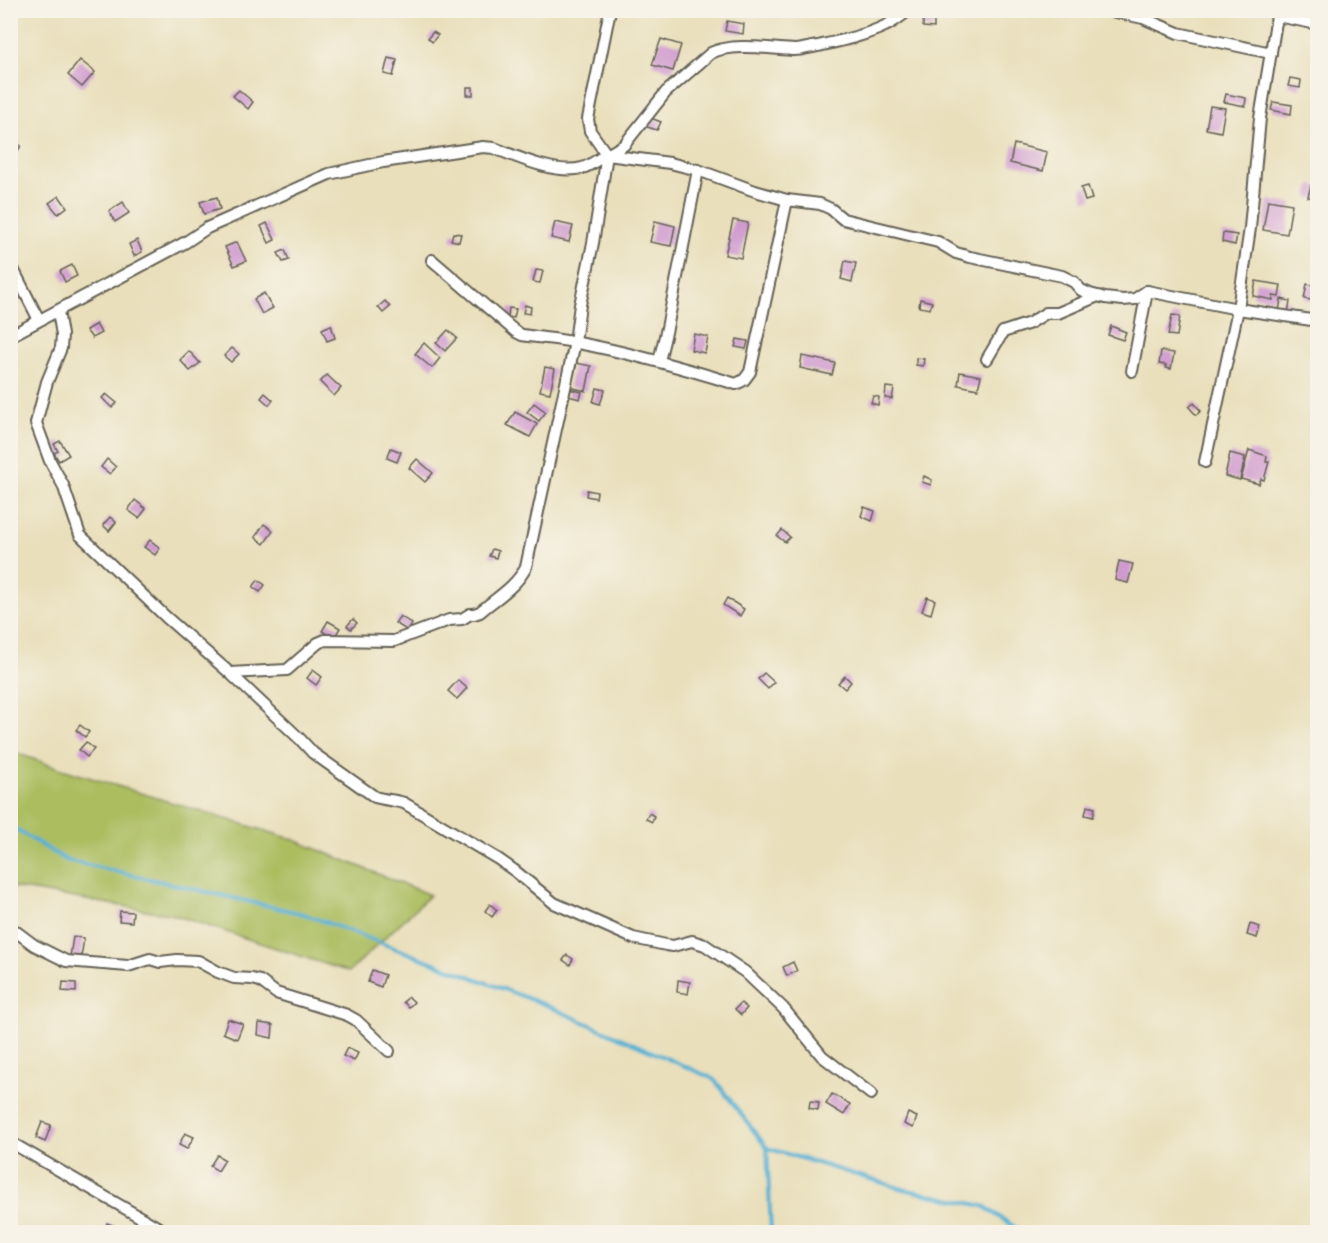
<svg xmlns="http://www.w3.org/2000/svg" width="1328" height="1243" font-family="'Architects Daughter',sans-serif">
<style>
.green{fill:#acbd60;stroke:#646c3e;stroke-width:1.5}
.lines{fill:none;stroke-linecap:round;stroke-linejoin:round}
.stream{stroke:#55b0d3;stroke-width:4}
.building{fill:#cf9acf}
.street-casing{stroke:#646054;stroke-width:14}
.street{stroke:#fff;stroke-width:10}
</style>
<rect width="100%" height="100%" fill="#f7f3e8"/>
<filter id="ink" filterUnits="userSpaceOnUse"><feTurbulence type="fractalNoise" baseFrequency=".0167" numOctaves="2"/><feDisplacementMap in="SourceGraphic" scale="12" xChannelSelector="R" yChannelSelector="G"/><feConvolveMatrix kernelMatrix="1 2 1 2 8 2 1 2 1" color-interpolation-filters="sRGB"/></filter>
<filter id="wash" filterUnits="userSpaceOnUse"><feTurbulence type="fractalNoise" baseFrequency=".008" numOctaves="4" result="noise"/><feDisplacementMap in="SourceGraphic" scale="24" xChannelSelector="R" yChannelSelector="G"/><feGaussianBlur stdDeviation="1.35" result="paint"/><feColorMatrix in="noise" values="0 0 0 0 0 0 0 0 0 0 0 0 0 0 0 0 0 1.4 0 .05"/><feComposite in="paint" operator="in"/></filter>
<g filter="url(#wash)">
<rect width="100%" height="100%" fill="#e9dfbb"/>
<polygon class="green" points="10,751 65,770 292,839 430,895 349,972 174,915 11,887"/>
<g class="lines">
<g class="stream">
<polyline points="10,826 66,860 304,914 543,1004 714,1079 767,1148 771,1232"/>
<polyline points="767,1148 903,1189 983,1206 1022,1232"/>
</g>
</g>
<g id="blocks">
<g class="building">
<polygon points="1304,10 1318,10 1317,23 1302,20"/>
<polygon points="923,18 934,19 934,28 923,27"/>
<polygon points="727,21 744,24 743,34 725,31"/>
<polygon points="433,32 438,35 432,42 428,38"/>
<polygon points="661,39 681,45 673,71 652,65"/>
<polygon points="388,58 397,60 393,76 384,74"/>
<polygon points="80,60 95,72 82,87 68,75"/>
<polygon points="1290,78 1301,80 1300,88 1288,86"/>
<rect x="467" y="87" width="6" height="8"/>
<polygon points="239,90 253,102 248,109 233,96"/>
<polygon points="1226,94 1246,98 1245,106 1224,102"/>
<polygon points="1273,102 1292,105 1291,114 1271,110"/>
<polygon points="1210,106 1225,108 1221,132 1206,129"/>
<polygon points="648,117 661,122 657,130 644,126"/>
<polygon points="13,141 21,146 10,162 10,146"/>
<polygon points="1014,144 1047,152 1043,171 1010,163"/>
<polygon points="1311,185 1318,186 1317,199 1308,197"/>
<polygon points="1088,186 1092,199 1085,201 1081,188"/>
<polygon points="59,196 67,207 58,214 49,203"/>
<polygon points="217,197 220,209 204,214 200,202"/>
<polygon points="1268,200 1292,204 1287,234 1263,230"/>
<polygon points="123,202 129,213 115,222 109,211"/>
<polygon points="733,220 748,223 741,258 725,255"/>
<polygon points="655,221 675,226 671,246 650,242"/>
<polygon points="555,222 573,226 569,242 551,238"/>
<polygon points="267,223 275,240 269,243 261,226"/>
<polygon points="453,233 461,234 459,242 451,240"/>
<polygon points="1223,233 1237,235 1235,245 1222,242"/>
<polygon points="137,240 142,252 134,256 129,244"/>
<polygon points="237,242 246,261 234,266 225,247"/>
<polygon points="285,250 289,260 283,262 278,253"/>
<polygon points="845,261 856,263 852,282 841,279"/>
<polygon points="72,265 77,276 65,282 60,271"/>
<polygon points="536,270 543,271 540,283 533,282"/>
<polygon points="1256,281 1281,285 1279,297 1273,296 1273,300 1253,296"/>
<polygon points="1307,284 1318,286 1317,301 1304,299"/>
<polygon points="264,293 273,308 262,314 254,299"/>
<polygon points="920,299 932,302 930,309 919,307"/>
<polygon points="1281,299 1290,301 1288,313 1279,311"/>
<polygon points="385,301 390,307 383,313 378,307"/>
<polygon points="525,305 531,307 530,314 523,313"/>
<polygon points="509,308 516,309 514,318 508,317"/>
<polygon points="1172,315 1180,316 1177,336 1168,335"/>
<polygon points="96,324 101,333 92,338 86,330"/>
<polygon points="331,325 335,338 327,341 322,329"/>
<polygon points="1111,326 1126,332 1123,340 1108,335"/>
<polygon points="448,330 457,338 445,351 436,343"/>
<polygon points="694,334 708,337 705,353 691,350"/>
<polygon points="737,339 748,341 746,349 735,347"/>
<polygon points="424,343 440,358 432,368 415,354"/>
<polygon points="232,348 239,354 231,362 224,356"/>
<polygon points="189,351 200,363 190,371 180,360"/>
<polygon points="1161,351 1174,353 1171,369 1166,368 1166,365 1159,364"/>
<polygon points="802,356 835,363 832,375 800,368"/>
<polygon points="916,358 924,359 923,366 916,365"/>
<polygon points="576,363 591,366 586,391 569,387 573,366 576,367"/>
<polygon points="545,367 555,369 550,393 540,391"/>
<polygon points="960,372 981,376 978,389 958,385"/>
<polygon points="327,375 341,388 334,396 320,382"/>
<polygon points="886,387 894,388 892,399 885,398"/>
<polygon points="597,388 605,390 600,404 593,402"/>
<polygon points="569,389 582,392 580,399 568,396"/>
<polygon points="265,393 273,400 269,405 261,398"/>
<polygon points="106,394 117,403 112,408 102,398"/>
<polygon points="873,396 879,397 878,405 871,403"/>
<polygon points="534,403 546,412 539,421 527,412"/>
<polygon points="1194,403 1201,411 1196,415 1189,407"/>
<polygon points="515,412 537,424 530,437 507,425"/>
<polygon points="60,441 69,455 59,461 54,453 58,451 54,444"/>
<polygon points="391,448 401,452 397,462 387,458"/>
<polygon points="1249,450 1267,456 1266,462 1269,462 1264,480 1261,479 1259,484 1241,479"/>
<polygon points="1230,453 1245,457 1240,480 1225,476"/>
<polygon points="107,459 116,467 110,474 101,467"/>
<polygon points="417,459 433,473 425,482 409,468"/>
<polygon points="924,476 932,480 931,485 922,482"/>
<polygon points="587,490 597,492 596,498 586,496"/>
<polygon points="135,500 146,509 139,518 128,510"/>
<polygon points="864,507 875,511 872,521 861,516"/>
<polygon points="110,517 116,522 109,531 103,525"/>
<polygon points="264,524 273,531 264,544 255,537"/>
<polygon points="782,530 790,537 785,542 777,536"/>
<polygon points="150,540 160,548 155,555 144,547"/>
<polygon points="492,549 498,551 496,558 489,556"/>
<polygon points="1119,561 1133,564 1128,583 1115,580"/>
<polygon points="258,580 265,585 260,592 253,587"/>
<polygon points="927,597 935,600 931,614 922,611"/>
<polygon points="727,598 744,609 740,616 723,605"/>
<polygon points="400,616 412,624 408,631 395,623"/>
<polygon points="353,619 357,623 351,629 347,626"/>
<polygon points="328,621 340,628 334,638 322,631"/>
<polygon points="313,670 322,677 316,685 307,678"/>
<polygon points="764,673 774,682 768,689 758,679"/>
<polygon points="845,676 851,682 845,689 838,683"/>
<polygon points="458,680 467,688 457,699 448,691"/>
<polygon points="80,725 89,732 85,737 76,730"/>
<polygon points="86,742 94,749 87,757 79,750"/>
<polygon points="1087,806 1095,808 1093,817 1085,815"/>
<polygon points="649,813 654,816 652,822 646,819"/>
<polygon points="490,904 497,910 492,917 485,911"/>
<polygon points="120,911 133,912 132,922 119,921"/>
<polygon points="1250,924 1260,927 1257,938 1247,935"/>
<polygon points="73,937 84,938 81,958 70,957"/>
<polygon points="567,955 573,959 570,965 563,960"/>
<polygon points="793,962 797,971 787,976 783,967"/>
<polygon points="372,970 385,975 381,987 368,982"/>
<polygon points="678,980 690,982 688,994 677,992"/>
<polygon points="63,982 76,983 76,992 62,991"/>
<polygon points="409,997 414,1002 409,1007 403,1002"/>
<polygon points="741,1003 747,1008 741,1015 735,1009"/>
<polygon points="228,1019 243,1024 237,1039 223,1033"/>
<polygon points="259,1023 273,1025 272,1038 258,1035"/>
<polygon points="347,1048 358,1053 354,1061 343,1056"/>
<polygon points="832,1094 850,1104 844,1115 826,1104"/>
<polygon points="810,1101 819,1102 818,1110 809,1108"/>
<polygon points="908,1113 917,1117 913,1128 904,1124"/>
<polygon points="42,1122 51,1125 45,1142 36,1138"/>
<polygon points="185,1133 194,1137 187,1149 179,1145"/>
<polygon points="217,1155 225,1160 218,1171 210,1166"/>
<polygon points="107,1223 117,1227 115,1232 104,1232"/>
</g>
</g>
</g>
<g filter="url(#ink)">
<use href="#blocks" fill-opacity="0" stroke="#646054" stroke-width="1.5"/>
<g class="lines">
<defs>
<g id="street">
<polyline points="1106,10 1143,18 1178,33 1271,53"/>
<polyline points="1277,16 1318,24"/>
<path d="M607,155L624,145L666,92L711,53C732,42 771,49 795,50C802,50 810,47 818,46C840,41 864,36 885,26C894,22 901,16 909,10"/>
<path d="M432,260L516,332L522,335C541,338 560,339 578,343C632,353 684,368 736,384L744,380L750,372L787,200"/>
<polyline points="10,263 39,320"/>
<path d="M58,311L62,335L61,348L47,382L36,423L50,461L63,485L80,535L167,618L230,673L300,739L313,753L375,797C385,800 394,800 404,803L498,859L515,871L554,903L633,938L666,945L673,946L692,941L705,945L745,972L783,1008L822,1056L871,1094"/>
<path d="M10,336L186,242L207,228L329,174L383,162L483,147L494,148C517,157 557,175 582,168C591,166 598,158 607,155L670,163L698,170L755,191L787,200L820,204L831,209L843,219L938,242L956,253L970,257L1062,276L1074,282L1081,290L1090,294L1105,298L1123,300L1135,299L1147,291L1238,309L1318,321"/>
<polyline points="987,359 1003,332 1030,323 1046,313 1058,313 1098,296"/>
<polyline points="659,361 667,328 698,170"/>
<polyline points="1132,371 1147,291"/>
<polyline points="1205,462 1238,309 1250,228 1260,118 1278,10"/>
<path d="M230,673L287,670L318,643L325,640L394,641L449,620L462,619L470,614H474L480,612C495,599 517,586 526,567L575,342L580,305L593,243L607,155L590,131L588,119L610,10"/>
<polyline points="10,927 34,945 66,961 128,966 150,959 160,962 177,960 198,961 218,972 234,978 252,979 260,981 276,993 347,1015 356,1020 389,1051"/>
<polyline points="10,1142 166,1232"/>
</g>
</defs>
<use href="#street" class="street-casing"/>
<use href="#street" class="street"/>
</g>
</g>
<rect width="1328" height="1243" fill="none" stroke="#f7f3e8" stroke-width="36"/>
</svg>
